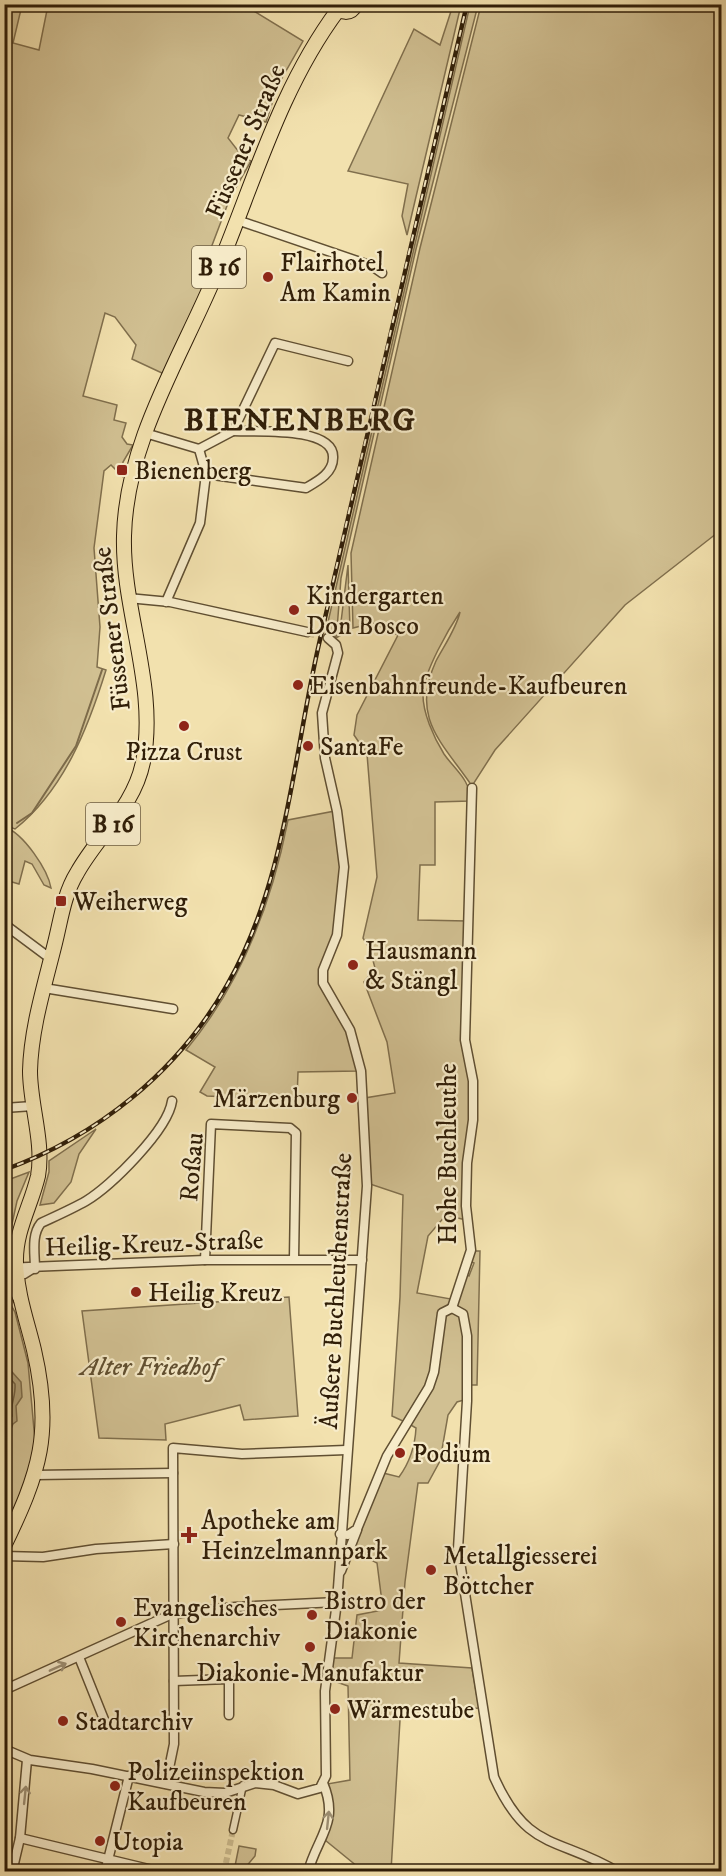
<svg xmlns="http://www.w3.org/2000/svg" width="726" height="1876" font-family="'IM FELL DW Pica',serif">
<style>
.green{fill:#d1c092;stroke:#806f4d;stroke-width:1.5}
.water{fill:#b09f76;stroke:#7d6b4a;stroke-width:1.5}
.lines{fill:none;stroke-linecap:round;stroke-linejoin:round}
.shore{stroke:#705e3f;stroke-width:1.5}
.stream{stroke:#7d6b4a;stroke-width:2}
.pedestrian-tunnel{stroke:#cbba8d;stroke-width:6;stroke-dasharray:6 3;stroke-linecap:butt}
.minor-tunnel{stroke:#cbba8d;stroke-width:8;stroke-dasharray:8 4;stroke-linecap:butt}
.pedestrian-casing{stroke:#604f32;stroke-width:9}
.minor-casing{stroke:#604f32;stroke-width:11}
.primary-casing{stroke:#301e08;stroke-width:16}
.pedestrian{stroke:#f7ecca;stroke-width:6}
.minor{stroke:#f7ecca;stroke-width:8}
.primary{stroke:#f2e1ae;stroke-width:14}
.rail-casing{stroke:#301e08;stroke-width:4.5}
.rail{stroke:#f7ecca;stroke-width:2;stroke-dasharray:7;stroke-linecap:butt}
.oneway{stroke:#9d8f73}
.poi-dot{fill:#8f2418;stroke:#f7ecca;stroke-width:2}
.labels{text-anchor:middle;stroke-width:4.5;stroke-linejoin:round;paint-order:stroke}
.shield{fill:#f7ecca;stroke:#6c5c42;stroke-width:1.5}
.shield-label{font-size:24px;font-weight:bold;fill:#301e08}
.street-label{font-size:26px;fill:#301e08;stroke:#f7ecca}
.poi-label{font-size:26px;fill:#301e08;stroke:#f7ecca;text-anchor:start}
.park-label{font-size:26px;font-style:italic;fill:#604f31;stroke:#f7ecca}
.district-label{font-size:32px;font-weight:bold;letter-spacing:1.5px;fill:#301e08;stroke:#f7ecca}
</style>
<rect width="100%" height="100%" fill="#f2e1ae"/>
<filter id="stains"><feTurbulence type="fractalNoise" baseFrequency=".00333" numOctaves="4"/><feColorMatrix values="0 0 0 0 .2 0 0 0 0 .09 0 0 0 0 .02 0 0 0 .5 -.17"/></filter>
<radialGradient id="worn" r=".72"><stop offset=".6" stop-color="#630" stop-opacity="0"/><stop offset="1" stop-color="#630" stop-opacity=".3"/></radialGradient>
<g class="green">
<path d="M63,4L244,5L303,41L278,85L266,122L239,115L228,138L242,156L251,161L230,198L211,248L205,284L164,374L132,359L136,345L115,317L105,313L83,396L117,405L114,420L126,423L122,437L127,444L133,445L123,462L122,476L111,465L104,471L94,548L100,627L97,667L106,670C88,728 64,790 15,829L4,825V5H59L45,9L22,5L13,43L39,50L47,10Z"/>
<polygon points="453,5 461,5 407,235 402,216 408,184 348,171 414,29 440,45"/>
<polygon points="470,5 478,5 416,249 341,578 337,629 333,638 325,635"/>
<path d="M481,5H721V530L625,605L495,750L472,786C442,742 410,718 436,661C444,646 457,627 460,612C448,630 425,670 423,692C422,712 434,738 444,754C455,770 471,780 470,801L435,802V865H420L418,920L467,921L464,1040L472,1081L466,1220L446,1215L428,1236L417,1293L451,1299L450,1306L440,1311C434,1328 437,1345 433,1363C429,1386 417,1403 405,1422L392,1416L400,1297L403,1195L370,1184L365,1098L395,1093L387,1042L364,982L375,968L370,949L363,938L377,877L367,754L354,735L357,715L398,635L373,623L353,628L351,553L420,248Z"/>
<polygon points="348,565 350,630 334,639 340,630"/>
<path d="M335,811L342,867L335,934L321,969L349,1030L358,1071L298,1072L297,1100L207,1096L200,1092L215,1067L186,1050C241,984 272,902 288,820Z"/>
<path d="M5,827C24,834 48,870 51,888L44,885L32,864L25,861L19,884L5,880Z"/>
<polygon points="96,1129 79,1154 71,1182 54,1203 40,1205 49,1172 49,1161"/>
<polygon points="29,1172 17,1201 5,1256 5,1181"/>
<path d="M472,1251H480L477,1385H469C469,1360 478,1321 455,1306L465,1274L469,1276L474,1263L469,1261Z"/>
<polygon points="5,1295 15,1312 28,1363 35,1441 28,1475 5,1533"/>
<polygon points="289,1297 298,1416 244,1420 240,1405 165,1424 166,1440 99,1438 82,1311"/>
<path d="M452,1311L457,1313L463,1323L464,1400L457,1402L448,1415L440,1461L428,1483H418L405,1582L399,1663L472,1668L479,1708L460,1709L457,1717L403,1716L400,1720L391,1871H363L325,1840L332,1815L327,1784L350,1780L348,1686L328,1679L330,1658H352L357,1615L383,1610L377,1563L352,1550L383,1473L399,1477C410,1462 415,1447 416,1428L409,1424L430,1388L444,1315Z"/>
<polygon points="239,1846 256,1849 255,1856 245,1868 235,1866"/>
</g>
<polygon class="water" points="5,1364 21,1382 22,1397 16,1406 17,1421 13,1424 5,1443 7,1421 4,1418"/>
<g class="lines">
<path class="shore" d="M4,1372L15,1384C16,1397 10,1403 12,1416L4,1428"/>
<g class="stream">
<polyline points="17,823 32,813 76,746 102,670"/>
<polyline points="5,1365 8,1348"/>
</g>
<polyline class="pedestrian-tunnel" points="224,1872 233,1830"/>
<polyline class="minor-tunnel" points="307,632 328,638"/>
<defs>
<polyline id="pedestrian" points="233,1830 243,1785"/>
<g id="minor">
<polyline points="237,220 372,266 382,273"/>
<polyline points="145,433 199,449 233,431 275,343 348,361"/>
<path d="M206,474L306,488C318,481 333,473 333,458C335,426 255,432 233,431"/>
<polyline points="128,598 170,602 307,632"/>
<polyline points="166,602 200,523 206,474 199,449"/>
<polyline points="4,924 51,959"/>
<polyline points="44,988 173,1009"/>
<polyline points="4,1108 33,1106"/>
<polyline points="205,1260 211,1124 290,1128 296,1133 294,1259"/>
<polyline points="4,1268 205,1260 362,1260"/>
<path d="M35,1269C35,1254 31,1235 41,1223C56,1216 72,1209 86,1201C111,1186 168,1130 172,1101"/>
<polyline points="4,1276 24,1274 32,1269"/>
<polyline points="4,1286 15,1293 18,1300"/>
<path d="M452,1308L463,1314L467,1336V1401L458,1549L494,1777C528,1853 558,1836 618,1872"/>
<polyline points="452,1308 471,1250 466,1206 467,1163 473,1120 473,1081 465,1040 472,788"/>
<polyline points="35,1475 173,1473"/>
<polyline points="340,1534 348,1535 357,1529 387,1456 429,1387 434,1372 442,1313 452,1308"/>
<polyline points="4,1556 43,1557 96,1549 174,1544"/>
<polyline points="341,1571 357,1530"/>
<polyline points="79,1657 105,1722"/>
<polyline points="174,1681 229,1679 229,1715"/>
<polyline points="4,1690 172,1614 235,1607 337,1602"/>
<polyline points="4,1749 30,1760 92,1769 204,1792 225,1793 255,1783 274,1785 298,1794 320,1788 326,1776 325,1691 337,1602 367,1186 361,1071 350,1030 323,983 323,970 337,935 344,867 337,811 325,758 322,713 338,653 336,645 328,638"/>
<polyline points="166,1783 174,1744 173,1448 242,1454 346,1450"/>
<polyline points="20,1838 161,1872"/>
<polyline points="12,1872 20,1838 27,1760"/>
<polyline points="105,1872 129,1776"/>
<path d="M308,1872C317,1837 340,1823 323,1783"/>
</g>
<g id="primary">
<path d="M334,4C340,14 351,15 356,4"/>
<path d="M4,1546C40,1472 53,1432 34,1350C27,1321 17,1294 16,1263C15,1231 31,1206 38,1176C44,1142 30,1105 30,1071C31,1028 45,984 55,943C61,919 64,894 77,873C98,835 134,807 143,762C158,687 122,611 124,536C126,443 180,359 215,276C253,186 279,89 338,10"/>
<polyline points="4,1716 4,1736"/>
</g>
</defs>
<use href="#pedestrian" class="pedestrian-casing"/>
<use href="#minor" class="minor-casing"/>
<use href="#primary" class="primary-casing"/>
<use href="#pedestrian" class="pedestrian"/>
<use href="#minor" class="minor"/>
<use href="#primary" class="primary"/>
<defs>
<path id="rail" d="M4,1170C98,1136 178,1072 227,985C286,883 293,757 319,644C367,431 417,218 467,4"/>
</defs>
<use href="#rail" class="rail-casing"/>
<use href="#rail" class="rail"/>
</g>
<defs><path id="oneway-shaft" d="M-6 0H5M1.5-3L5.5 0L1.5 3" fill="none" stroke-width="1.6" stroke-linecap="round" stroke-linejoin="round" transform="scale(1.5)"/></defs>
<g class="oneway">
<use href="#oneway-shaft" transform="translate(58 1667) rotate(-24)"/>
<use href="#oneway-shaft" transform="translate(25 1795) rotate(-84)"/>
<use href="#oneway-shaft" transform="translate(328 1820) rotate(-84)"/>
</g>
<g class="poi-dot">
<circle cx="268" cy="277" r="6"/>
<rect x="116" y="464" width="12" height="12" rx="3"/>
<circle cx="294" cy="610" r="6"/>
<circle cx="298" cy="685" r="6"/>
<circle cx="184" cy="726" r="6"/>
<circle cx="308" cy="746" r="6"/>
<rect x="55" y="895" width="12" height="12" rx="3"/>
<circle cx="353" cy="965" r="6"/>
<circle cx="352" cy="1098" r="6"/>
<circle cx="136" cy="1292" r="6"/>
<circle cx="400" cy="1453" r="6"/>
<path d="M186 1526h6v6h6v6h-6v6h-6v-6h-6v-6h6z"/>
<circle cx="431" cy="1570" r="6"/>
<circle cx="312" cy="1615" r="6"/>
<circle cx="121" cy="1622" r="6"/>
<circle cx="310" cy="1647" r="6"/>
<circle cx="335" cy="1709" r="6"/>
<circle cx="63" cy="1721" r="6"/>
<circle cx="115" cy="1786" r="6"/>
<circle cx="100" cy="1841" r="6"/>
</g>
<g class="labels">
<g class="shield">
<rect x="192" y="246" width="54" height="42" rx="4.5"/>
<rect x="86" y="803" width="54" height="42" rx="4.5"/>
</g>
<g class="shield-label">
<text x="219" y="275">B 16</text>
<text x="113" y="832">B 16</text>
</g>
<g class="street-label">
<text transform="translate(245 141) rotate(-67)" y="9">Füssener Straße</text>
<text transform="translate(111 629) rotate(-97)" y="9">Füssener Straße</text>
<text transform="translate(447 1154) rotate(-90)" y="9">Hohe Buchleuthe</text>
<text transform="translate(191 1167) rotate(-85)" y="9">Roßau</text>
<text transform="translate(154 1243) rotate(-2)" y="9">Heilig-Kreuz-Straße</text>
<text transform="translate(335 1291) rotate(-87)" y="9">Äußere Buchleuthenstraße</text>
</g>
<g class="poi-label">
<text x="280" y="271">Flairhotel<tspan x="280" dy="30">Am Kamin</tspan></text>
<text x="134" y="479">Bienenberg</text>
<text x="306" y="604">Kindergarten<tspan x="306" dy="30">Don Bosco</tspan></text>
<text x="310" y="694">Eisenbahnfreunde-Kaufbeuren</text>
<text x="320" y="755">SantaFe</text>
<text x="184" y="760" text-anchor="middle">Pizza Crust</text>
<text x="73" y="910">Weiherweg</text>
<text x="365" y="959">Hausmann<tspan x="365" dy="30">&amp; Stängl</tspan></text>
<text x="340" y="1107" text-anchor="end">Märzenburg</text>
<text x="148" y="1301">Heilig Kreuz</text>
<text x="412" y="1462">Podium</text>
<text x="201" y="1529">Apotheke am<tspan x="201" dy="30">Heinzelmannpark</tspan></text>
<text x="443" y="1564">Metallgiesserei<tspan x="443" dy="30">Böttcher</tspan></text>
<text x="324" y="1609">Bistro der<tspan x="324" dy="30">Diakonie</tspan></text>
<text x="133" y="1616">Evangelisches<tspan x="133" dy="30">Kirchenarchiv</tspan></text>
<text x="310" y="1681" text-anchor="middle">Diakonie-Manufaktur</text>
<text x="347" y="1718">Wärmestube</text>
<text x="75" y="1730">Stadtarchiv</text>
<text x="127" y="1780">Polizeiinspektion<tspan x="127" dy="30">Kaufbeuren</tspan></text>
<text x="112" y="1850">Utopia</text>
</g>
<g class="park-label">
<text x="150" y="1375">Alter Friedhof</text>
</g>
<g class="district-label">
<text x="300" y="430">BIENENBERG</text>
</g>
</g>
<rect width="726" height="1876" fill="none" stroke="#f2e1ae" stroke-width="24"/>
<rect x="6" y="6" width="714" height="1864" fill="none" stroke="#301e08" stroke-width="3"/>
<rect x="12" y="12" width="702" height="1852" fill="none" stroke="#301e08" stroke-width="1.5"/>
<rect width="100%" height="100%" filter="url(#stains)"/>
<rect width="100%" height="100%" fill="url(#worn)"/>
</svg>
